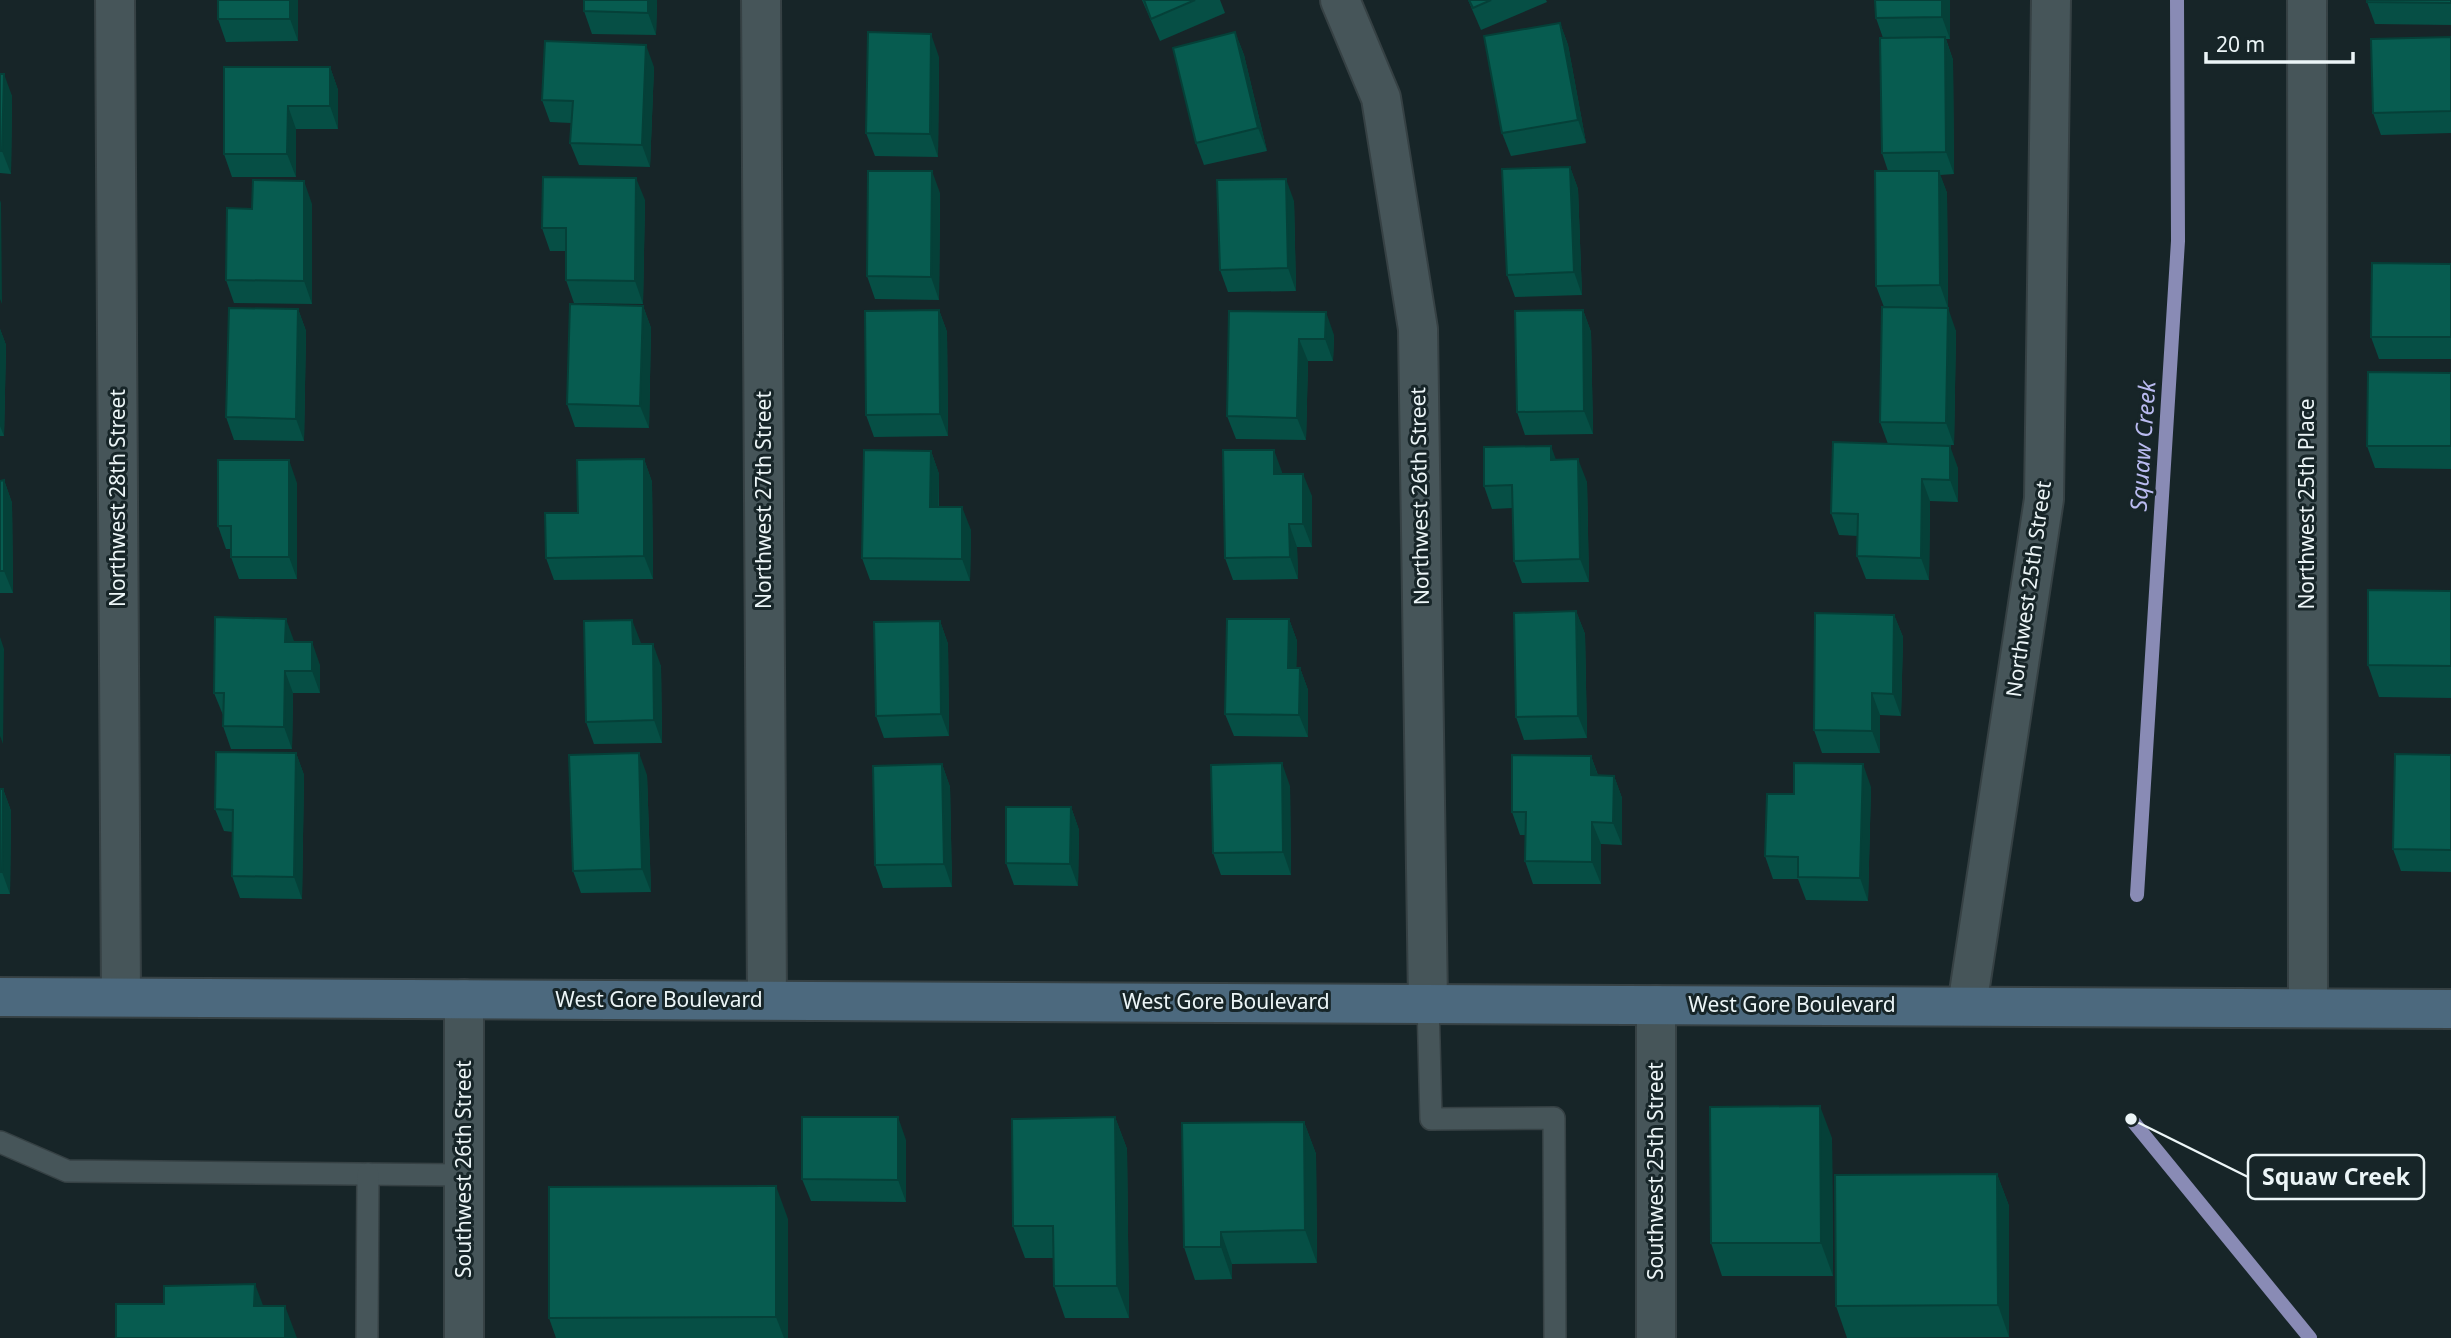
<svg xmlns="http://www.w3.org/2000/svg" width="2451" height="1338" font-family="'Noto Sans',sans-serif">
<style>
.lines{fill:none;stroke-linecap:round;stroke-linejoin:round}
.stream{stroke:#898bb5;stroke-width:14}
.service-casing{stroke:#364144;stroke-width:24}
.minor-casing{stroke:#364144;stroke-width:42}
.secondary-casing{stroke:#364144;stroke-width:42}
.service{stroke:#465559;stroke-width:21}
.minor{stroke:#465559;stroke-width:38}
.secondary{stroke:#4c697e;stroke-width:38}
.wall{fill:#064f45}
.shaded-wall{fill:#054038}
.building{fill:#075c50;stroke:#054038;stroke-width:2}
.labels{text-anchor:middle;stroke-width:6;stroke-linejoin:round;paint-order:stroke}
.street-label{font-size:21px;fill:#ecf5f7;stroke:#172528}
.water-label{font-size:23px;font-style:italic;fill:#babbf0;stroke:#172528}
.leader{fill:none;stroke:#ecf5f7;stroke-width:2.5}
.callout-dot{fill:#ecf5f7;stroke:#172528;stroke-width:2.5}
.callout{fill:#172528;stroke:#ecf5f7;stroke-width:2.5}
.callout-label{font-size:23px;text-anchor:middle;font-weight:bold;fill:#ecf5f7}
</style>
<rect width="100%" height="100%" fill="#172528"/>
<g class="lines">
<g class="stream">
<polyline points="2137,895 2178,241 2177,0"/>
<polyline points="2131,1119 2310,1338"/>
</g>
<defs>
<g id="service">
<polyline points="1428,1003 1431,1119 1554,1118 1555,1338"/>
<polyline points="0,1142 67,1171 464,1175"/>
<polyline points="367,1338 368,1174"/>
</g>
<g id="minor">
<polyline points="115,0 121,997"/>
<polyline points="761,0 767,1000"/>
<polyline points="1340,0 1381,98 1418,329 1428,1003"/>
<polyline points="2307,0 2308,1008"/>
<polyline points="464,999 464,1338"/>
<polyline points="1656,1005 1656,1338"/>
<polyline points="1967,1006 2044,499 2051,0"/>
</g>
<polyline id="secondary" points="0,997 2451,1009"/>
</defs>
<use href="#service" class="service-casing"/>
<use href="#minor" class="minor-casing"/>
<use href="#secondary" class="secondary-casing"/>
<use href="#service" class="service"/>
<use href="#minor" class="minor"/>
<use href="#secondary" class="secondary"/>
</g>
<g class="wall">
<polygon points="218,0 298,0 298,41 226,42 218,19"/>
<polygon points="657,0 656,35 592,34 584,11"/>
<polygon points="1142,0 1220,0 1225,13 1160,41"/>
<polygon points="1468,0 1546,0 1547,2 1481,30"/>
<polygon points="1950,0 1950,39 1946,39 1953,60 1954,174 1940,175 1947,193 1948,308 1936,308 1956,331 1954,445 1929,445 1958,468 1958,502 1930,501 1929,580 1866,579 1857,556 1858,536 1839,535 1831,513 1888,444 1880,422 1884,307 1876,286 1888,171 1882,153 1883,38 1876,18"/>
<polygon points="2451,0 2451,25 2375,24 2367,2"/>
<polygon points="1560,23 1568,45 1586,143 1511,156 1502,133"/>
<polygon points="1235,32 1244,55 1267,151 1204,165 1196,143"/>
<polygon points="2451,37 2451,133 2381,135 2373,113"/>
<polygon points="939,57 938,157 875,156 866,133"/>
<polygon points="330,67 338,90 338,129 296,129 296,177 232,177 224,154"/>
<polygon points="654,67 650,167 579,165 570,143 571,123 550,122 542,100"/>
<polygon points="0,74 12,96 11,174 0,173"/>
<polygon points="1570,167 1578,189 1582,295 1515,297 1507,275"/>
<polygon points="940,193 939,300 875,299 867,276"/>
<polygon points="645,200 643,304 574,303 566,280 566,251 550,251 542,228"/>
<polygon points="1294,201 1296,291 1228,292 1220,270"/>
<polygon points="312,204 312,304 234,303 226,280 252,209"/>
<polygon points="2451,264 2451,359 2379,359 2371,337"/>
<polygon points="643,306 651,328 649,428 575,427 567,404"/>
<polygon points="298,309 306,331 304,441 234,440 226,417"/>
<polygon points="939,310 947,332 948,436 874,437 866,415"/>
<polygon points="1583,310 1591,332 1593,434 1525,435 1517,412"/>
<polygon points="1229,311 1334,335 1333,361 1308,361 1306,440 1236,439 1227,416"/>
<polygon points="0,329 6,345 4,436 0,436"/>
<polygon points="2451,373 2451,469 2375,468 2367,446"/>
<polygon points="931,451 939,474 939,507 971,530 970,581 870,580 862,558"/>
<polygon points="644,459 652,482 653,579 554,580 546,558 578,513"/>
<polygon points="1556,460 1587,482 1589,582 1522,583 1514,561 1513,508 1492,509 1484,486"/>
<polygon points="1282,472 1282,474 1312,496 1312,547 1297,547 1298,579 1233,580 1225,558"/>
<polygon points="4,480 12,503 13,593 0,593 0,481"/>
<polygon points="297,483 297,579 239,579 231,557 231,549 226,549 218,526"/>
<polygon points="2451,591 2451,698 2379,697 2368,665"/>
<polygon points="1576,611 1585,634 1587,738 1524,740 1516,717"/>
<polygon points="1894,615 1903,637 1901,716 1880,715 1880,753 1822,753 1814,730"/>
<polygon points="1289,619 1297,641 1296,668 1300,668 1308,690 1308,737 1234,736 1225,714"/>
<polygon points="940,621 948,644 949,736 884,738 876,716"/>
<polygon points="294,642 320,665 320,693 293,693 292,749 231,749 223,726 223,715 214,693"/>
<polygon points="641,644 661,666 662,743 594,744 586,722"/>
<polygon points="296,753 304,775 302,899 240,898 232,876 233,832 224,831 215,809"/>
<polygon points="2451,755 2451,872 2401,871 2393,849"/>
<polygon points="1591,756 1598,775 1614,776 1622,798 1622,845 1601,844 1601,884 1533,884 1525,861 1526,835 1520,835 1512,812"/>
<polygon points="942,764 950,787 952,887 883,888 875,865"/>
<polygon points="647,775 651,892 581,893 573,871"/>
<polygon points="1290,786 1291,875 1221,875 1213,853"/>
<polygon points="1871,787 1868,901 1806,900 1798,879 1773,879 1765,856 1794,794"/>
<polygon points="0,789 3,789 11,811 10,894 0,894"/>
<polygon points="1071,807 1079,830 1078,886 1014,885 1006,863"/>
<polygon points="1115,1117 1127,1149 1129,1318 1065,1318 1054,1286 1053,1258 1025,1258 1013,1226"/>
<polygon points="1304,1122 1316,1154 1317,1263 1232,1264 1232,1279 1195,1280 1184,1247"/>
<polygon points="1832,1138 1833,1276 1722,1276 1711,1243"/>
<polygon points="906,1140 906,1202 811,1201 802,1179"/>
<polygon points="1997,1174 2009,1206 2009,1337 1847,1338 1836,1306"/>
<polygon points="788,1219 788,1338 556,1338 549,1318"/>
</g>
<g class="shaded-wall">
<polygon points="290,0 298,0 298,41 290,19"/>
<polygon points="648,0 657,0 656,35 648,13"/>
<polygon points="1942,0 1950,0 1950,39 1942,17"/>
<polygon points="1560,23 1568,45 1586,143 1578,120"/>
<polygon points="1235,32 1244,55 1267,151 1258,128"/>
<polygon points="931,34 939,57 938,157 930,134"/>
<polygon points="1945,37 1953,60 1954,174 1946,152"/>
<polygon points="646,45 654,67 650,167 642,145"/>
<polygon points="330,67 338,90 338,129 330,106"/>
<polygon points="4,74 12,96 11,174 2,151"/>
<polygon points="288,106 296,129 296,177 287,154"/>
<polygon points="1570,167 1578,189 1582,295 1574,272"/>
<polygon points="932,171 940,193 939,300 931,277"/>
<polygon points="1939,171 1947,193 1948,308 1940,285"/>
<polygon points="636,178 645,200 643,304 635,281"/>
<polygon points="1286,179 1294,201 1296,291 1288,268"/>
<polygon points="304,181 312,204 312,304 304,281"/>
<polygon points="0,200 1,203 2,304 0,299"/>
<polygon points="643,306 651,328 649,428 640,406"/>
<polygon points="1948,308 1956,331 1954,445 1946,423"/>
<polygon points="298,309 306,331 304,441 296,419"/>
<polygon points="939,310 947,332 948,436 940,414"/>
<polygon points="1583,310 1591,332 1593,434 1584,411"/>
<polygon points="1326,312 1334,335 1333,361 1325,339"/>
<polygon points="0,329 6,345 4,436 0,426"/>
<polygon points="1299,339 1308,361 1306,440 1297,418"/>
<polygon points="1551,446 1559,468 1551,460"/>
<polygon points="1950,446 1958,468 1958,502 1950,480"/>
<polygon points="1274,450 1282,472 1283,496 1274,474"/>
<polygon points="931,451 939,474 938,530 930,507"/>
<polygon points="644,459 652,482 653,579 644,556"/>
<polygon points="1578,459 1587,482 1589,582 1580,559"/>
<polygon points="289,460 297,483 297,579 289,557"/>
<polygon points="1303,474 1312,496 1312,547 1303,524"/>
<polygon points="1922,479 1930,501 1929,580 1921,558"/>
<polygon points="4,480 12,503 13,593 4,571"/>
<polygon points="962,507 971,530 970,581 962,559"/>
<polygon points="1289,524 1297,547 1298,579 1290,557"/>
<polygon points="1576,611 1585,634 1587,738 1578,716"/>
<polygon points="1894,615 1903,637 1901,716 1893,694"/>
<polygon points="286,619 294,641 294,664 285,642"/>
<polygon points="1289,619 1297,641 1296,690 1288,668"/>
<polygon points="632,620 641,643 641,666 633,644"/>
<polygon points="940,621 948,644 949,736 941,714"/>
<polygon points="0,637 4,649 3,744 0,736"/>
<polygon points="312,642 320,665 320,693 312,671"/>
<polygon points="653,644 661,666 662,743 654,720"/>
<polygon points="1300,668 1308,690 1308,737 1299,715"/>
<polygon points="285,671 293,693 292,749 284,727"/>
<polygon points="1872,693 1880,715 1880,753 1872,731"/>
<polygon points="296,753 304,775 302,899 294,877"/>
<polygon points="639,753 647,775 651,892 642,869"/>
<polygon points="1591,756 1599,779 1591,775"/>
<polygon points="1282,763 1290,786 1291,875 1283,852"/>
<polygon points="942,764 950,787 952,887 944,864"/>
<polygon points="1863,764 1871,787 1868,901 1860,878"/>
<polygon points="1614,776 1622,798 1622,845 1613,823"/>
<polygon points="3,789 11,811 10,894 2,872"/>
<polygon points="1071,807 1079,830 1078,886 1070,864"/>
<polygon points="1592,822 1601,844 1601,884 1592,862"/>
<polygon points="1820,1106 1832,1138 1833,1276 1821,1243"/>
<polygon points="898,1117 906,1140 906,1202 898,1180"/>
<polygon points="1115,1117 1127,1149 1129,1318 1117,1286"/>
<polygon points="1304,1122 1316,1154 1317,1263 1305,1230"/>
<polygon points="1997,1174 2009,1206 2009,1337 1998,1305"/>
<polygon points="776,1186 788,1219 788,1338 784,1338 776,1317"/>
<polygon points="1221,1232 1232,1264 1232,1279 1221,1247"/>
<polygon points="255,1284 267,1316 254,1306"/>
<polygon points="285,1306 297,1338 285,1338"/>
</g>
<g class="building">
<rect x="218" y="0" width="72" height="19"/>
<polygon points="584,0 648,0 648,13 584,11"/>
<polygon points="1144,0 1195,0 1151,19"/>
<polygon points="1469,0 1491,0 1473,8"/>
<polygon points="1875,0 1942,0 1942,17 1876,18"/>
<polygon points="2367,0 2451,0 2451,3 2367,2"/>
<polygon points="1560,23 1578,120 1502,133 1484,36"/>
<polygon points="868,32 931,34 930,134 866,133"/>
<polygon points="1235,32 1258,128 1196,143 1173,48"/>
<polygon points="1945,37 1946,152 1882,153 1880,38"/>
<polygon points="2451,37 2451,111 2373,113 2371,39"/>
<polygon points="545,41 646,45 642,145 570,143 573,101 542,100"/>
<polygon points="224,67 330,67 330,106 288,106 287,154 224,154"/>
<polygon points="0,74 4,74 2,151 0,151"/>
<polygon points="1570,167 1574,272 1507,275 1502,169"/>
<polygon points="868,171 932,171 931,277 867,276"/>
<polygon points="1875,171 1939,171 1940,285 1876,286"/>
<polygon points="543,177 636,178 635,281 566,280 566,228 542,228"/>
<polygon points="1286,179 1288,268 1220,270 1217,180"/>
<polygon points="253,180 304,181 304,281 226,280 227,208 252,209"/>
<polygon points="2372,263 2451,264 2451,337 2371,337"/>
<polygon points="570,304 643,306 640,406 567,404"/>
<polygon points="1882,307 1948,308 1946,423 1880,422"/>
<polygon points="229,308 298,309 296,419 226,417"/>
<polygon points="939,310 940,414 866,415 865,311"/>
<polygon points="1583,310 1584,411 1517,412 1515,311"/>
<polygon points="1229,311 1326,312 1325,339 1299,339 1297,418 1227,416"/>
<polygon points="2368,372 2451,373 2451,446 2367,446"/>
<polygon points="1833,442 1950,446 1950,480 1922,479 1921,558 1857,556 1858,514 1831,513"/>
<polygon points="1551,446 1551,460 1578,459 1580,559 1514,561 1512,485 1484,486 1484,447"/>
<polygon points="864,450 931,451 930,507 962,507 962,559 862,558"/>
<polygon points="1223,450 1274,450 1274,474 1303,474 1303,524 1289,524 1290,557 1225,558"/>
<polygon points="644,459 644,556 546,558 545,513 578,513 577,460"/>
<polygon points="218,460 289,460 289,557 231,557 231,526 218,526"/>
<polygon points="4,480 4,571 0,571 0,481"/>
<polygon points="2368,590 2451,591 2451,666 2368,665"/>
<polygon points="1576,611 1578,716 1516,717 1514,613"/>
<polygon points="1815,613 1894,615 1893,694 1872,693 1872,731 1814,730"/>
<polygon points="215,617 286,619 285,642 312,642 312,671 285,671 284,727 223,726 224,693 214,693"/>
<polygon points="1227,619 1289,619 1288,668 1300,668 1299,715 1225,714"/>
<polygon points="632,620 633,644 653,644 654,720 586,722 584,621"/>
<polygon points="940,621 941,714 876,716 874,622"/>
<polygon points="216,752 296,753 294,877 232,876 233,810 215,809"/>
<polygon points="639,753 642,869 573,871 569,755"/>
<polygon points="2395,754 2451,755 2451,850 2393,849"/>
<polygon points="1512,755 1591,756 1591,775 1614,776 1613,823 1592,822 1592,862 1525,861 1526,812 1512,812"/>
<polygon points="1282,763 1283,852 1213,853 1211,765"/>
<polygon points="1794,763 1863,764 1860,878 1798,877 1798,857 1765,856 1767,794 1794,794"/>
<polygon points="942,764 944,864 875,865 873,766"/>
<polygon points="0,789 3,789 2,872 0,872"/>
<polygon points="1006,807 1071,807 1070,864 1006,863"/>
<polygon points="1820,1106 1821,1243 1711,1243 1710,1107"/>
<polygon points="802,1117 898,1117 898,1180 802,1179"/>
<polygon points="1115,1117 1117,1286 1054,1286 1053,1226 1013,1226 1012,1119"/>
<polygon points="1304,1122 1305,1230 1221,1232 1221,1247 1184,1247 1182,1123"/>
<polygon points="1997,1174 1998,1305 1836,1306 1835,1175"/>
<polygon points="776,1186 776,1317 549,1318 549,1187"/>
<polygon points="255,1284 254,1306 285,1306 285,1338 116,1338 116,1304 164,1304 164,1286"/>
</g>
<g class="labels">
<g class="street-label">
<text transform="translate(1420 496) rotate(-91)" y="7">Northwest 26th Street</text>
<text transform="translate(118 498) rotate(-90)" y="7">Northwest 28th Street</text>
<text transform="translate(764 500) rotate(-90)" y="7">Northwest 27th Street</text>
<text transform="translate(2307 504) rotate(-90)" y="7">Northwest 25th Place</text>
<text transform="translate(2029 589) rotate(-82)" y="7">Northwest 25th Street</text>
<text x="659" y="1007">West Gore Boulevard</text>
<text x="1226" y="1009">West Gore Boulevard</text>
<text x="1792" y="1012">West Gore Boulevard</text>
<text transform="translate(464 1169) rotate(-90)" y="7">Southwest 26th Street</text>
<text transform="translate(1656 1171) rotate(-90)" y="7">Southwest 25th Street</text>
</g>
<g class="water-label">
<text transform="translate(2143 446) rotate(-86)" y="8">Squaw Creek</text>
</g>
</g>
<path class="leader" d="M2131 1119L2248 1177"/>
<circle class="callout-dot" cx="2131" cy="1119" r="7"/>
<rect class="callout" x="2248" y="1155" width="176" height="44" rx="7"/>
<g class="callout-label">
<text x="2336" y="1185">Squaw Creek</text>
</g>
<path d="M2206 52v10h147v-10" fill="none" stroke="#ecf5f7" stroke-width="3.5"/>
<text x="2216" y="52" font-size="21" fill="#ecf5f7" stroke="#172528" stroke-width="5" paint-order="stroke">20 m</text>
</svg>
